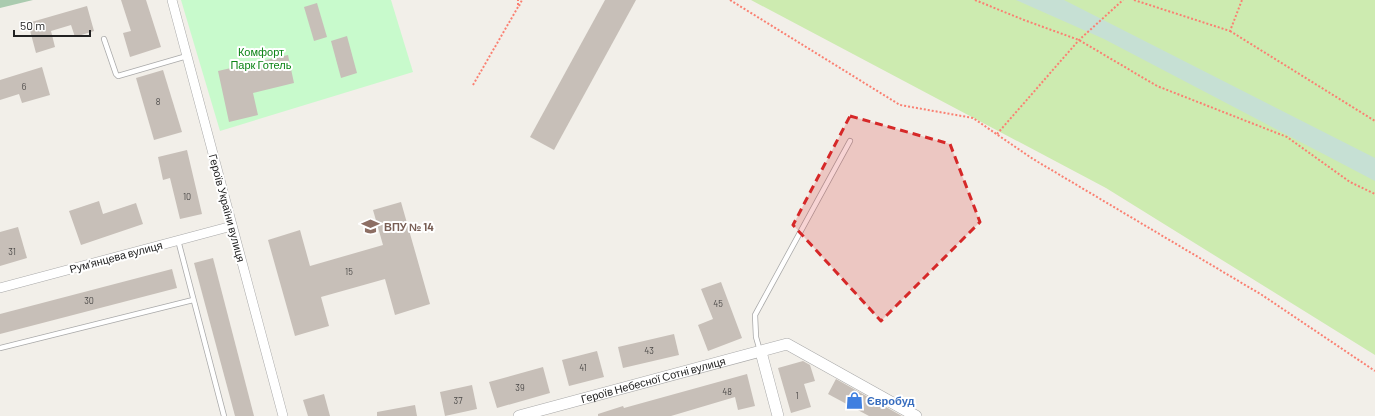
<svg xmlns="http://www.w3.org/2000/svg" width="1375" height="416" font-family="Barlow,sans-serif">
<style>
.grass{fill:#cdebb0}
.wetland{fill:#c6e0d4}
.cemetery{fill:#aacbaf}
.park{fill:#c8facc}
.building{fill:#c7bfb8}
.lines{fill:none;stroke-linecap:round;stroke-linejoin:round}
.service-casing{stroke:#a9a9a9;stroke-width:6}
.minor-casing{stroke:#a9a9a9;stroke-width:10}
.tertiary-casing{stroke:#a9a9a9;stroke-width:12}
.path{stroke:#fa8072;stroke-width:2;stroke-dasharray:2 2;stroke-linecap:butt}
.service{stroke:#fff;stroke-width:4.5}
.minor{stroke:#fff;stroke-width:9}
.tertiary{stroke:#fff;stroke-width:11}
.marked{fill:#d62828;fill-opacity:0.2;stroke:#d62828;stroke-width:3;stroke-dasharray:8 5;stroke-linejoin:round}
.labels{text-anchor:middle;stroke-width:4;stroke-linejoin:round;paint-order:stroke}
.number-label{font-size:9px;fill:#4b4948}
.park-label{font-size:11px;fill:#0c8416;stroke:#fff}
.street-label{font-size:11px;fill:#222;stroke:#fff}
.education-label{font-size:11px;font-weight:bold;fill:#785e54;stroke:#fff;text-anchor:start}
.shop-label{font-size:11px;font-weight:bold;fill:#366cbe;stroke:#fff;text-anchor:start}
</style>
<rect width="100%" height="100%" fill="#f2efe9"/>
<polygon class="grass" points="751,0 1375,0 1375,355 1106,188"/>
<polygon class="wetland" points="1016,0 1064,0 1375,158 1375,181 1104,39"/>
<polygon class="cemetery" points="0,0 33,0 0,8"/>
<polygon class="park" points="181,0 391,0 413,72 220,131"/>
<g class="building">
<polygon points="121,0 146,0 161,47 130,57 123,33 131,31"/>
<polygon points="605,0 636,0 554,150 530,137"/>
<polygon points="317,3 327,37 314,41 304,7"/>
<polygon points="87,6 94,31 75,37 71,25 51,31 55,47 36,53 28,23"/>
<polygon points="347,36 357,73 341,78 331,41"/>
<polygon points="288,55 294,83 253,93 258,115 229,122 218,71"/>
<polygon points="42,67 50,95 22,103 19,94 0,100 0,80"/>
<polygon points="163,70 182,132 154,140 136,78"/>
<polygon points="187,150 202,214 180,219 170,178 163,180 158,157"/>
<polygon points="99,201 103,214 136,203 143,224 81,245 69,211"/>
<polygon points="401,202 430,304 395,315 385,279 321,297 329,326 295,336 268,240 300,230 310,266 383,245 373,210"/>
<polygon points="18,227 27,258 0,266 0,232"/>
<polygon points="213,258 254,416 235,416 194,263"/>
<polygon points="172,269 177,288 0,334 0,314"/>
<polygon points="721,282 742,338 708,351 698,325 713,319 701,289"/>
<polygon points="674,334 679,355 623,368 618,347"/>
<polygon points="597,351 604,377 569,386 562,360"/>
<polygon points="803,361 810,365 815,381 804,384 811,407 791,413 778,368"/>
<polygon points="543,367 550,393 497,408 489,382"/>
<polygon points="747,374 755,406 738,410 735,397 671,416 598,416 598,414 623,406 624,408"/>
<polygon points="836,379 902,416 869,416 828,394"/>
<polygon points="472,385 477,409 445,416 440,392"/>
<polygon points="324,394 330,416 308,416 303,400"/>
<polygon points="415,405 417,416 377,416 377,412"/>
</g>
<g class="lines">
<defs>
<g id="service">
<polyline points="104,39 116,74 118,76 187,56"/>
<polyline points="178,240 224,416"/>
<polyline points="0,348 193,300"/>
<polyline points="760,351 756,337 755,315 850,141"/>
</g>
<g id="minor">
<polyline points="172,0 283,416"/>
<polyline points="0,288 232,226"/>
</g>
<g id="tertiary">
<polyline points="761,352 778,416"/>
<path id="s1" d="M519,416L787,344L916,416"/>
</g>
</defs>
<use href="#service" class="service-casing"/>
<use href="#minor" class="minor-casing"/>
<use href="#tertiary" class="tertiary-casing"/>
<g class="path">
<polyline points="730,0 900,105 973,118 1033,159 1262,295 1375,371"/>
<polyline points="975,0 1024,20 1079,40 1157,86 1287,137 1350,182 1375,194"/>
<polyline points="1134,0 1230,31 1242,0"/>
<polyline points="519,6 522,0"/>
<polyline points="1230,31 1375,121"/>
<polyline points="473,85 518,7 518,0"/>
<polyline points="997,134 1079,40 1123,0"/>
</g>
<use href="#service" class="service"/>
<use href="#minor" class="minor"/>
<use href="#tertiary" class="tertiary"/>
</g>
<path class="marked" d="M850,116L950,144L980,222L881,321L793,225Z"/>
<defs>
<symbol id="university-bare" viewBox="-9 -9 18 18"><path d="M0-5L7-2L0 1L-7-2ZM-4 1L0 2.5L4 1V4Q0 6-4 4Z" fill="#8d6e63" stroke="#fff" stroke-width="2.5" paint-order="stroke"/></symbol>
<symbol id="shop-bare" viewBox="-9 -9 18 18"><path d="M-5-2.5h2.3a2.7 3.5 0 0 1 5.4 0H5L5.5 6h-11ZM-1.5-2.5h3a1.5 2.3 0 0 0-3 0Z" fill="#3f7fe0" stroke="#fff" stroke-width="2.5" paint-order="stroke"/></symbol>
</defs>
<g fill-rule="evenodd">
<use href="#university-bare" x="358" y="214" width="25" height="25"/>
<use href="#shop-bare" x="842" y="388" width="25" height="25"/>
</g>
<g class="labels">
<g class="number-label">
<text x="24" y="90">6</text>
<text x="158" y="105">8</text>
<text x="187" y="200">10</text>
<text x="12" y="255">31</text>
<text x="349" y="275">15</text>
<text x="89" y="304">30</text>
<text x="718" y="307">45</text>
<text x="649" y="354">43</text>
<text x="583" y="371">41</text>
<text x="520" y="391">39</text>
<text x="727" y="395">48</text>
<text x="797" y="399">1</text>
<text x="458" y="404">37</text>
</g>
<g class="park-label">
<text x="261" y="56">Комфорт<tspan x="261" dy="13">Парк Готель</tspan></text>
</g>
<g class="street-label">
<text transform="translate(227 208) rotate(75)" y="4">Героїв України вулиця</text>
<text transform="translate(116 257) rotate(-15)" y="4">Рум’янцева вулиця</text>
<text dy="4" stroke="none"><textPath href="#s1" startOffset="139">Героїв Небесної Сотні вулиця</textPath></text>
</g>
<g class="education-label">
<text x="384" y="231">ВПУ № 14</text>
</g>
<g class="shop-label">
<text x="867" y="405">Євробуд</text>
</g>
</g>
<path d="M14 30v6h76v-6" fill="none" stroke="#222222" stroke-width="2"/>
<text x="20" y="30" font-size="12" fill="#222222" stroke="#ffffff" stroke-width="3" paint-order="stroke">50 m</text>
</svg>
